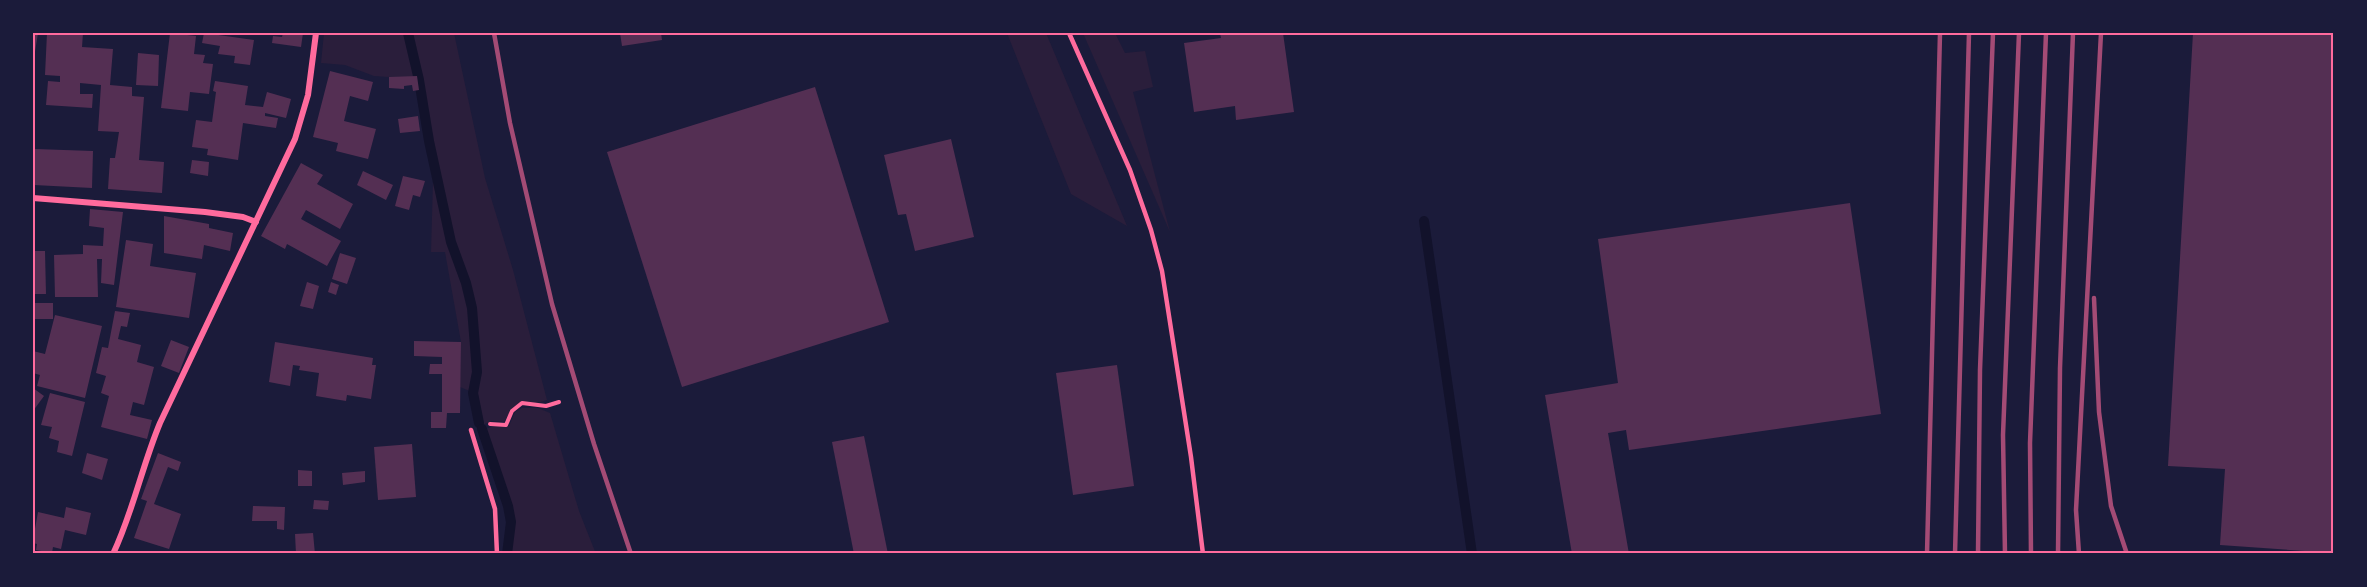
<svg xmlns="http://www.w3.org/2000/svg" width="2367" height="587" font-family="'Noto Sans',sans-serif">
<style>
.green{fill:#2a1e3b}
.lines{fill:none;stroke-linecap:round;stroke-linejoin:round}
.stream{stroke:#12122b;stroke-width:10}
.building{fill:#542f53}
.path{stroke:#ff6b9d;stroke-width:4}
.service{stroke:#ff6b9d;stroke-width:4.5}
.minor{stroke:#ff6b9d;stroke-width:6}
.rail{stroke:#a44b75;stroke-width:4.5}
.neatline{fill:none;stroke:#ff6b9d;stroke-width:2}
</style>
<rect width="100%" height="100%" fill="#1b1b3a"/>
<g class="green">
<path d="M324,33H454L485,178L513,270L547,400C520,410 525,389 504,422L492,421L480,426L475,415L472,392L460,387L461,342L445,252H431L433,181L417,76L404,78L374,76L345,65L321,63Z"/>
<polygon points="1007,33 1046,33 1127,226 1071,194"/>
<polygon points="1083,33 1115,33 1125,53 1145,51 1153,87 1133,92 1170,232"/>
<polygon points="522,408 538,408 550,413 579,511 596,554 505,554 508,523 482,431 491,427 509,426 515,412"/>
</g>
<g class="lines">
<g class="stream">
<polyline points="408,33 419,80 429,141 451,242 466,283 472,308 477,372 473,393 479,423"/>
<polyline points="1424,221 1472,554"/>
<polyline points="482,429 508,506 511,522 507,554"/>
</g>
</g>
<g class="building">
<polygon points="33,33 38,33 34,58 33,57"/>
<polygon points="47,33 83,33 82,47 113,49 110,85 132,87 132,96 144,97 139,160 164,162 162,193 108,189 110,158 115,158 119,132 98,131 101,85 80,83 80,94 93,94 92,108 46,105 48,81 60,82 60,76 45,75"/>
<polygon points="170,33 196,36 194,54 205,55 203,63 213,64 209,94 190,92 188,111 161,108"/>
<polygon points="204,33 254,40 250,65 234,63 235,56 218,54 220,46 202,43"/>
<polygon points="283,33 303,33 301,47 272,43 273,36 282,37"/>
<polygon points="620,33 661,33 662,40 622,46"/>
<polygon points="1220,33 1283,33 1294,112 1236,120 1235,106 1194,112 1184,43 1221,38"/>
<polygon points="2193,33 2334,33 2334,553 2220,545 2225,469 2168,466"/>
<polygon points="138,53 159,55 158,86 136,85"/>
<polygon points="330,71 373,82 368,101 350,96 344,121 376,129 368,159 336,151 338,143 313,137"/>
<polygon points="417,76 419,90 413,91 412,85 404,86 404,89 389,88 389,77"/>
<polygon points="215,81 248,86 245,105 263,107 267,92 291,99 286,118 265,113 265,116 278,118 276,128 243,123 238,160 207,155 208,149 192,147 196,120 212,122 216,92 213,91"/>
<polygon points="815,87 889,322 682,387 607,152"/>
<polygon points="418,116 420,131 400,133 398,119"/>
<polygon points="951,139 974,237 915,251 906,214 898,215 884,155"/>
<polygon points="35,149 93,151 92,188 34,185"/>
<polygon points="192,160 209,162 208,176 190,173"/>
<polygon points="301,163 323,175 317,184 353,204 340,229 306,210 301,219 341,241 327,266 287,244 285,249 261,236"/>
<polygon points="363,171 393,185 386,200 357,185"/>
<polygon points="403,176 425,181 420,197 413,195 409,210 395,206"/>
<polygon points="1850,203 1881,414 1629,450 1626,430 1608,433 1629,554 1572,554 1545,395 1618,383 1598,239"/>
<polygon points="90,209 123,212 114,285 101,283 102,259 97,259 98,297 55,297 54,255 83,254 83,245 103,246 104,228 89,226"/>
<polygon points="164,216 209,224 209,228 233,233 230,251 204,245 202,259 164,253"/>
<polygon points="126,240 153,244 150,266 196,273 189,318 116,307"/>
<polygon points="33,251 45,251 46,294 33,294"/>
<polygon points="340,253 356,258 347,284 332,279"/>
<polygon points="307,282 319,286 313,309 300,306"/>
<polygon points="331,282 339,285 336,295 328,292"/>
<rect x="33" y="303" width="20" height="16"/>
<polygon points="115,311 130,313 127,327 121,326 118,339 141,345 137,362 154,367 144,405 133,402 130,415 152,420 147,439 101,427 109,396 101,393 106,376 96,373 102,347 108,348"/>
<polygon points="55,315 102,326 85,398 37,386 40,375 33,373 33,351 45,354"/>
<polygon points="171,340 189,347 179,373 161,366"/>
<polygon points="414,341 461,342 460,413 447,413 446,428 431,428 431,412 442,412 442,374 429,374 430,364 442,364 442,357 414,356"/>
<polygon points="275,342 373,358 372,365 376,365 371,399 347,395 346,401 316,396 319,373 299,370 300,366 293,365 290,386 269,382"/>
<polygon points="1117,365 1134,486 1073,495 1056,373"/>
<polygon points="33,388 44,396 33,411"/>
<polygon points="50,393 85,402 72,456 57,452 59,441 49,438 52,427 41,425"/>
<polygon points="864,436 888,554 854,554 832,442"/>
<polygon points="412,444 416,497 378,500 374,447"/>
<polygon points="87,453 108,459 102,480 82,473"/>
<polygon points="158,453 181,462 178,471 168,467 154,504 181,514 169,549 134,538 147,501 141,499"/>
<polygon points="298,470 312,471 312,486 298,486"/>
<polygon points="365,471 365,482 343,485 342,473"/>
<polygon points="314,500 329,501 328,510 313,509"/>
<polygon points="253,506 285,507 284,530 277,529 277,521 252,521"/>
<polygon points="66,507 91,513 86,535 65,530 61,549 53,547 52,553 36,550 37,544 33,543 33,540 38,512 64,518"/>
<polygon points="313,533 315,554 296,554 295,534"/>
</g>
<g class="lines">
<polyline class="path" points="490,424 506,425 512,411 522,403 546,406 559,402"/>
<g class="service">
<polyline points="1069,33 1130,170 1151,230 1162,271 1191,457 1203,554"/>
<polyline points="471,430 495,509 497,554"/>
</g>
<g class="minor">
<polyline points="33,198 205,212 243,217 256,222"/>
<path d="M113,554C133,512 142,466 160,423L295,139L308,95L316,33"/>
</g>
<g class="rail">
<polyline points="494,33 510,123 552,304 594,444 631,554"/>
<polyline points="2094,298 2099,412 2111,506 2127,554"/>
<polyline points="1927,554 1940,33"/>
<polyline points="1955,554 1969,33"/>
<polyline points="1978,554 1980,370 1993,33"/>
<polyline points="2005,554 2003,435 2019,33"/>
<polyline points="2031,554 2030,443 2046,33"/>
<polyline points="2058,554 2060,368 2073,33"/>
<polyline points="2079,554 2076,510 2101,33"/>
</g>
</g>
<rect width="2367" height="587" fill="none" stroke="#1b1b3a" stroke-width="69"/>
<rect x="34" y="34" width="2298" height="518" class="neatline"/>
</svg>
